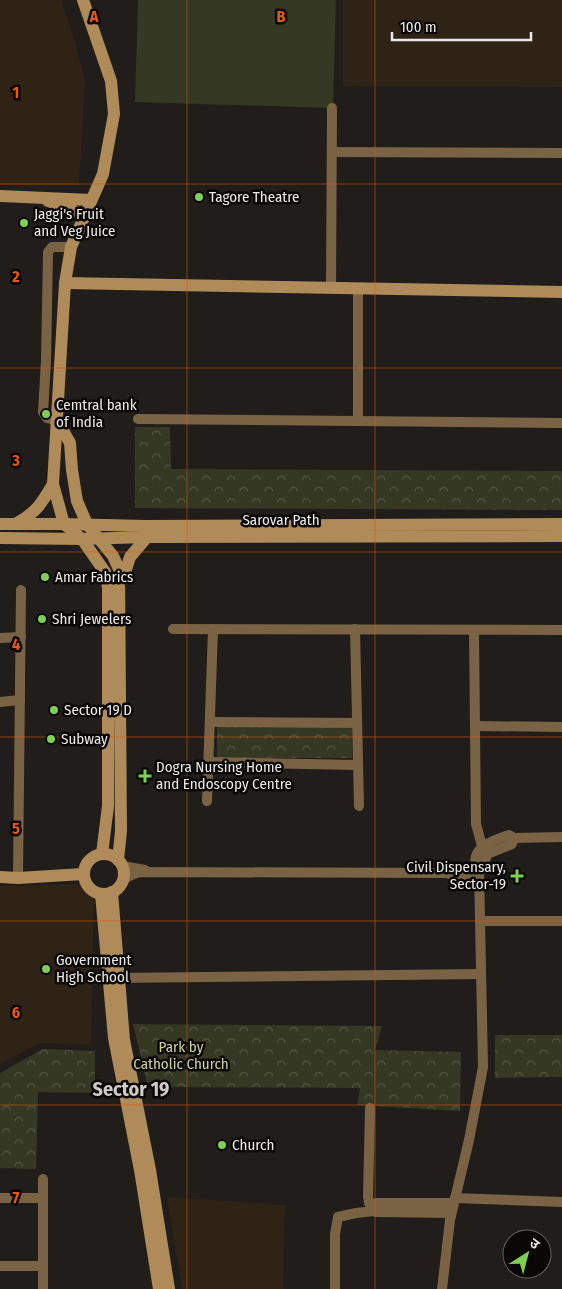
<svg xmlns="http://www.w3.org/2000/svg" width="562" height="1289" font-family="'Fira Sans Condensed','Noto Sans Devanagari',sans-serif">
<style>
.education{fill:#2e2314}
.park{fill:url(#park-crowns)}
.pitch{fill:#353823}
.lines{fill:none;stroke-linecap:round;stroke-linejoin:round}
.street{stroke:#7a6345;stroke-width:10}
.secondary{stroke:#af8b59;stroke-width:12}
.grid{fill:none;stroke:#e8590c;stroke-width:1;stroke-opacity:0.55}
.poi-dot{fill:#7fd052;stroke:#090807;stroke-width:2}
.labels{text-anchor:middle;stroke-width:5;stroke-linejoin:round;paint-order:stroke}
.poi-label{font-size:15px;fill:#ebe9e8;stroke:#090807;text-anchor:start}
.street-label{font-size:15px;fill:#ebe9e8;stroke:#090807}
.park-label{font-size:15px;fill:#cad391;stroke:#090807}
.district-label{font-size:20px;font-weight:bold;fill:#cecac6;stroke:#090807}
.grid-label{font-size:16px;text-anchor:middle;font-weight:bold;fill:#e8590c;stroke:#090807;stroke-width:5;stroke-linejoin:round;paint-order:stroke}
</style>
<defs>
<pattern id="park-crowns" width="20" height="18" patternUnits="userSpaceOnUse" patternTransform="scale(1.25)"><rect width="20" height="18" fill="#353823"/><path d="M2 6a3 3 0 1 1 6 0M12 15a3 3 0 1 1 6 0" fill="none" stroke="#525543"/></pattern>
</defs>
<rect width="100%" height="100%" fill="#201d1b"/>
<g class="education">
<polygon points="0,0 61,0 74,38 85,81 79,185 0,185"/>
<polygon points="343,0 562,0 562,87 343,86"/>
<polygon points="80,884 94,896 91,1045 40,1043 0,1064 0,886"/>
<polygon points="167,1197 285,1205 283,1289 182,1289"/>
</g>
<g class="park">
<polygon points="135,427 170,427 171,469 562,471 562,510 135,508"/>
<polygon points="217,726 352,727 352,758 217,758"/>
<polygon points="133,1024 382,1026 375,1050 461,1052 460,1111 357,1105 360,1088 148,1087"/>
<polygon points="495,1035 562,1035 562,1077 495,1078"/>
<polygon points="43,1049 95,1051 95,1093 38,1092 36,1169 0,1168 0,1073"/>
</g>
<polygon class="pitch" points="138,0 336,0 333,108 135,102"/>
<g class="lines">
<g class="street">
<polyline points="332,152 562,153"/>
<polyline points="331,288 332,108"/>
<polyline points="358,288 358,421"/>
<polyline points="138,419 562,423"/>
<polyline points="57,420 47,418 43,412 46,361 48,252 52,247 71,247"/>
<polyline points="173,629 562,630"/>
<polyline points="355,629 359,806"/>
<polyline points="474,630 476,824 482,846 487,854"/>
<polyline points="0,638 21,637"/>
<polyline points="0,702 20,700"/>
<polyline points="210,722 357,723"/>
<polyline points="476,726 562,727"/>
<polyline points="209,762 358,765"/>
<polyline points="207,801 213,629"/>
<polyline points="122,866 145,870"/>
<polyline points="479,871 483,869 487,854 512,844 514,838"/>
<polyline points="448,873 452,868 470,869 474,873 479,873"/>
<polyline points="18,878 21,590"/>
<polyline points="123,880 129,876 139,872 448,873 453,876 471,876 474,873"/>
<polyline points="480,921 562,921"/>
<polyline points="112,978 481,974"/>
<polyline points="370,1108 368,1197 369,1203 373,1207"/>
<polyline points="0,1198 43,1198"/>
<polyline points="455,1198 562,1202"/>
<polyline points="451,1213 376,1212 374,1211 373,1207 376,1203 453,1203"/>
<polyline points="0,1266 43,1266"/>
<polyline points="43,1289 43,1179"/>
<polyline points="335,1289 335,1234 338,1217 356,1213 374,1211"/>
<path d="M442,1289L450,1220L469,1140L483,1067L479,871C466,849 493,840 509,835L514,838L562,837"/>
</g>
<g class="secondary">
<polyline points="83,0 111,81 114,114 103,174 71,247 65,283 53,484 64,524 82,539 105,572 108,588 108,806 102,854"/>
<polyline points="0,196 91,200"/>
<polyline points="48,201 85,215"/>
<polyline points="65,283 562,292"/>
<polyline points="57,420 70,443 72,470 77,501 87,524 113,556 119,569 121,831 118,860"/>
<path d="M17,523C37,512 42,503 53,484"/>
<polyline points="0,524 64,524 145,526 562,524"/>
<polyline points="0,538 82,539 147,537 562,536"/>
<polyline points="123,579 130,557 147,537"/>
<circle cx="104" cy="874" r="20"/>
<polyline points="0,877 18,878 83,874"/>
<polyline points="112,892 124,1040 150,1170 169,1289"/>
<polyline points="101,894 114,1038 140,1170 159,1289"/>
</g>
</g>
<path class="grid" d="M187,0V1289M375,0V1289M0,184H562M0,368H562M0,552H562M0,737H562M0,921H562M0,1105H562"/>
<g class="poi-dot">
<circle cx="199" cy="197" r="5"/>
<circle cx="24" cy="223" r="5"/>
<circle cx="46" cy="414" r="5"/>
<circle cx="45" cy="577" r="5"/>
<circle cx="42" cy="619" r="5"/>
<circle cx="54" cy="710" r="5"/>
<circle cx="51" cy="739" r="5"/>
<path d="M142.5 768.5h5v5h5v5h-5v5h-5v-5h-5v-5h5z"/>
<path d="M514.5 868.5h5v5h5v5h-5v5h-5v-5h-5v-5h5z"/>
<circle cx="46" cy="969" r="5"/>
<circle cx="222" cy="1145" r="5"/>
</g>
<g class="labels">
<g class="poi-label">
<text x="209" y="202">Tagore Theatre</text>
<text x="34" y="219">Jaggi's Fruit<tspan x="34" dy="17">and Veg Juice</tspan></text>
<text x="56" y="410">Cemtral bank<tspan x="56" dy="17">of India</tspan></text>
<text x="55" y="582">Amar Fabrics</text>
<text x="52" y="624">Shri Jewelers</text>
<text x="64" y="715">Sector 19 D</text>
<text x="61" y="744">Subway</text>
<text x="156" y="772">Dogra Nursing Home<tspan x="156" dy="17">and Endoscopy Centre</tspan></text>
<text x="506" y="872" text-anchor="end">Civil Dispensary,<tspan x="506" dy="17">Sector-19</tspan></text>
<text x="56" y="965">Government<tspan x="56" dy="17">High School</tspan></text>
<text x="232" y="1150">Church</text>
</g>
<g class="street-label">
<text x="281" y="525">Sarovar Path</text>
</g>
<g class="park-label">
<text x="181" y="1052">Park by<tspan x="181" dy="17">Catholic Church</tspan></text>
</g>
<g class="district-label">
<text x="131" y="1096">Sector 19</text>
</g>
</g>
<g class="grid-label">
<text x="94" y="22">A</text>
<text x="281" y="22">B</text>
<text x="16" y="98">1</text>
<text x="16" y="282">2</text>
<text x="16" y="466">3</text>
<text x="16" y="650">4</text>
<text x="16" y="834">5</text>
<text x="16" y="1018">6</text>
<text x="16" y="1203">7</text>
</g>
<g transform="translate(527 1254) rotate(36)"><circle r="24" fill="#090807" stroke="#636261"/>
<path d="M0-4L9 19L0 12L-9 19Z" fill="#7fd052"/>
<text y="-8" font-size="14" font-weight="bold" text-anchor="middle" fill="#ebe9e8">उ</text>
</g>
<path d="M392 32v8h139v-8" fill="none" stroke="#ebe9e8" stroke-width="2.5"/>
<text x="400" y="32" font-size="15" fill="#ebe9e8" stroke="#090807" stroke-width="4" paint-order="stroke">100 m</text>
</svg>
